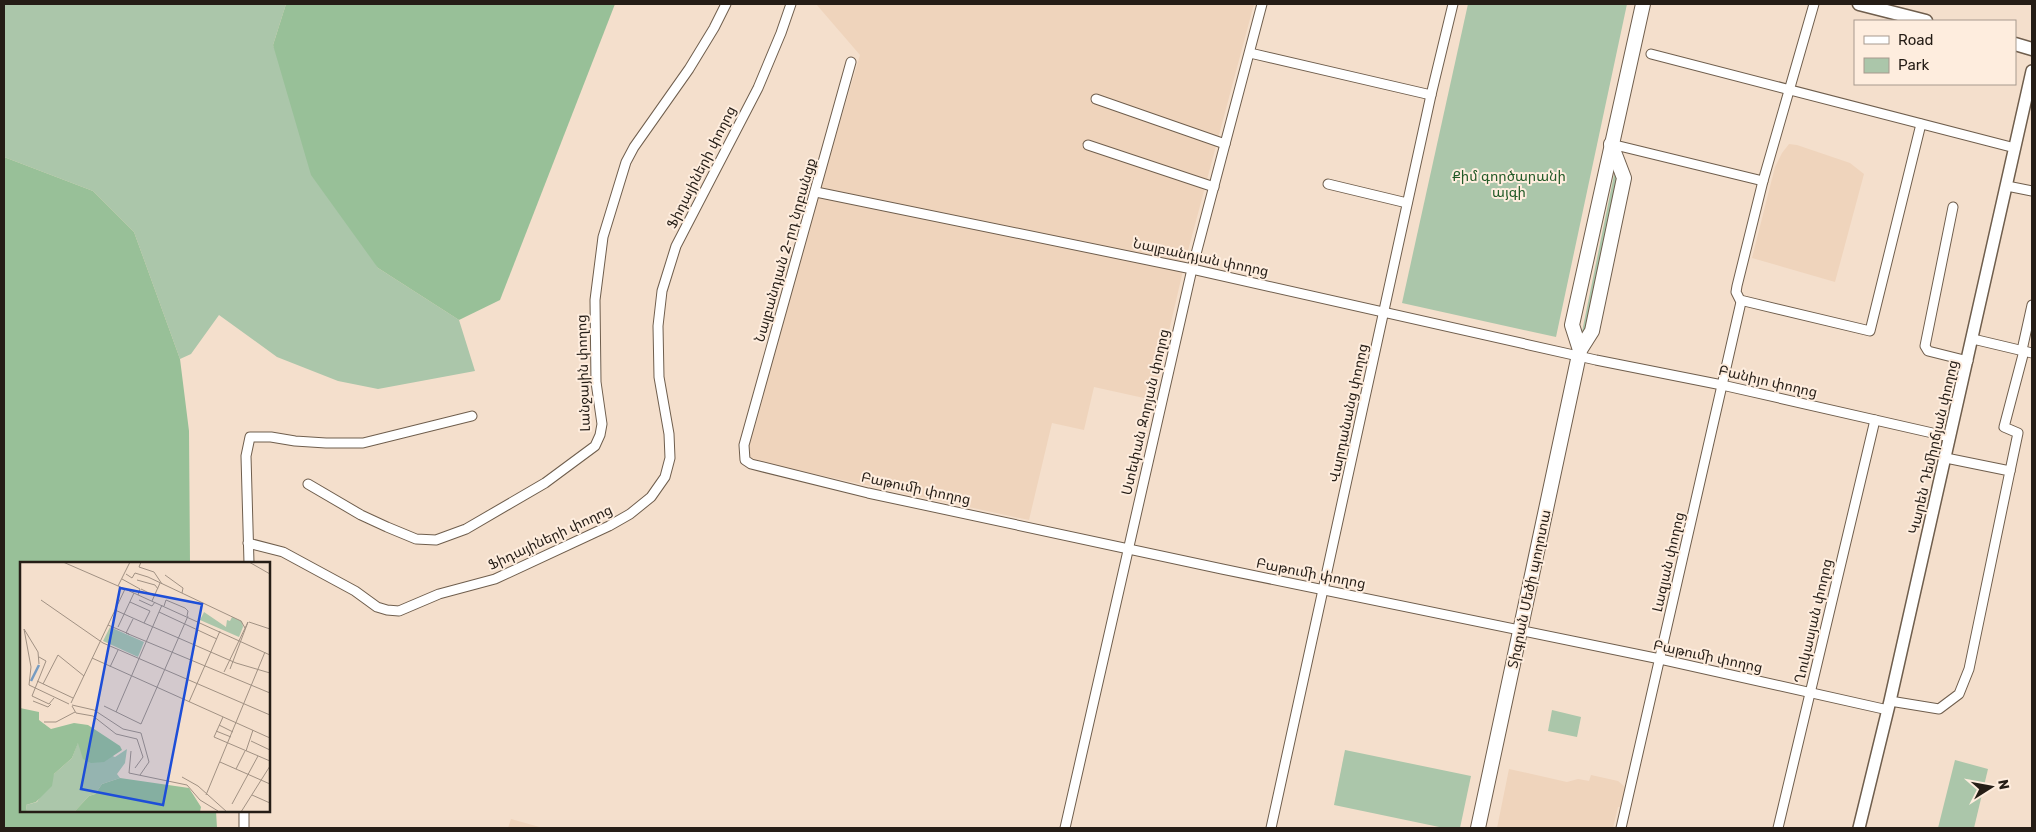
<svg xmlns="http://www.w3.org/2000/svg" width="2036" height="832" font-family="Rubik,'Noto Sans Armenian',sans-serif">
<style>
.built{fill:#efd4bc}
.green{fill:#abc6aa}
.forest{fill:#98c098}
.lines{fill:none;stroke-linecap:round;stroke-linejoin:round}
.minor-casing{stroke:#6f5e4d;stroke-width:11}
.tertiary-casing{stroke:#6f5e4d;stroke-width:14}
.secondary-casing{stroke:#6f5e4d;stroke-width:15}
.primary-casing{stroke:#6f5e4d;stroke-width:16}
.minor{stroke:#fff;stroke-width:9}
.tertiary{stroke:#fff;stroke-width:11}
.secondary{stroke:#fff;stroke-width:12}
.primary{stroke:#fff;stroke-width:14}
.labels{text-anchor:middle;stroke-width:4;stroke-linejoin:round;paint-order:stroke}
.street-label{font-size:14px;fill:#251d16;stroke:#feedde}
.park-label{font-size:14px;fill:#225a27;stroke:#feedde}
.inset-river{fill:none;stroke:#769cc2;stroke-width:2.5}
.inset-road{fill:none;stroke:#a19183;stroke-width:1}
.view{fill:#1d4ed8;fill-opacity:0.15;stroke:#1d4ed8;stroke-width:2.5}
.inset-edge{fill:none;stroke:#251d16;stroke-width:2.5}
</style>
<rect width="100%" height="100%" fill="#f4dfcc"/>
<g class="built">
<polygon points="816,4 1254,4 1185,262 1153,400 1094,387 1084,430 1052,423 1029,520 754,461 747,452 817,199 860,55"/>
<polygon points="1789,144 1797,145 1850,163 1864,174 1835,282 1752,258 1775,167 1782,153"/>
<polygon points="1509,769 1567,782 1578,779 1589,781 1591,775 1618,781 1625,787 1621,807 1618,807 1613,828 1497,828"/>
<polygon points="511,819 543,828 508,828"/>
</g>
<g class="green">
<polygon points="4,4 286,4 273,45 378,268 459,320 475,371 378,389 338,381 277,357 219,315 191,354 180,359 134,232 93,191 4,157"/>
<polygon points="1468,4 1627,4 1556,337 1402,303"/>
<polygon points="1614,175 1618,175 1585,333 1582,332"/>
<polygon points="1552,710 1581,717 1577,737 1548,731"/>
<polygon points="1345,750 1471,776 1460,828 1444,828 1334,805"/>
<polygon points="1955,760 1988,769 1974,828 1938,828"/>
</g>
<g class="forest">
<polygon points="286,4 615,4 500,300 459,320 378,268 311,175 273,45"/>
<polygon points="4,157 93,191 134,232 180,359 189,431 190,563 21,563 21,811 216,811 217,828 4,828"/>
</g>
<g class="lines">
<defs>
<g id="minor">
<polyline points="1814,4 1763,181 1737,286 1736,292 1740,300 1870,331 1921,124"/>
<polyline points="1250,53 1431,95"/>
<polyline points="1651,54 2015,148"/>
<polyline points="851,62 744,445 745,460 751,464 868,493 1222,569 1660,659 1888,710"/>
<polyline points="1096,99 1225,144"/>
<polyline points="1611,144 1763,181"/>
<polyline points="1088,145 1214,187"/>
<polyline points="1328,184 1407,203"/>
<polyline points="2007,186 2032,191"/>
<polyline points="816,192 1192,269 1596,360 1722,385 1950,437"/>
<polyline points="1953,207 1925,346 1928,351 1968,361"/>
<polyline points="1973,339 2032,353"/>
<polyline points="2022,350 2032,305"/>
<polyline points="2010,471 2018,433 2004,427 2024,351"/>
<polyline points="308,484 361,515 387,527 416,539 436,540 466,529 545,483 595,446 600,435 602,424 596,382 595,300 603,237 626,162 634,147 689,69 714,28 726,4"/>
<polyline points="248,543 283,552 355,591 377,607 387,610 399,611 439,594 495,579 609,526 630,514 651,497 665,477 670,458 669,434 659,377 658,326 662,291 676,246 758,88 781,33 791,4"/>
<polyline points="249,563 246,456 250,437 271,437 295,441 326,443 363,443 472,416"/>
<polyline points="1890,701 1939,709 1959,694 1969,669 2010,471 1946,458"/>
<polyline points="244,811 244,828"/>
<polyline points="1065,828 1192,269 1262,4"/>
<polyline points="1271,828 1431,95 1453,4"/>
<polyline points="1621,828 1741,302"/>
<polyline points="1778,828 1875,420"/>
</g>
<polyline id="tertiary" points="1859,828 1890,701 2032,71"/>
<g id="secondary">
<polyline points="1859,4 1926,21"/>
<polyline points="2015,44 2032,49"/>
</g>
<g id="primary">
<polyline points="1580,350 1572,325 1643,4"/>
<polyline points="1478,828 1580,350 1592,331 1624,178 1611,144"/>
</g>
</defs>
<use href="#minor" class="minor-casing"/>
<use href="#tertiary" class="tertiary-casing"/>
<use href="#secondary" class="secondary-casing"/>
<use href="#primary" class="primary-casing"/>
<use href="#minor" class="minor"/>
<use href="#tertiary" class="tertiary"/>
<use href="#secondary" class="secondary"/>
<use href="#primary" class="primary"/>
</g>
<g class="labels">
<g class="street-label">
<text transform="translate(701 167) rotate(-63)" y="5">Ֆիդայիների փողոց</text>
<text transform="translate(785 250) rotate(-74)" y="5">Նալբանդյան 2-րդ նրբանցք</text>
<text transform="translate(1201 257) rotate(12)" y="5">Նալբանդյան փողոց</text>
<text transform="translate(583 373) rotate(-92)" y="5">Լանջային փողոց</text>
<text transform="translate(1768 381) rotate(13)" y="5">Բանիյո փողոց</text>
<text transform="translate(1145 412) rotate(-77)" y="5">Ստեփան Զորյան փողոց</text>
<text transform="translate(1348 413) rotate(-78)" y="5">Վարդանանց փողոց</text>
<text transform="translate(1933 447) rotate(-77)" y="5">Կարեն Դեմիրճյան փողոց</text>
<text transform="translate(916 488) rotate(12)" y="5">Բաթումի փողոց</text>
<text transform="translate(550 537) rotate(-25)" y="5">Ֆիդայիների փողոց</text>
<text transform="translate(1668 562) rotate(-77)" y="5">Լազյան փողոց</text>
<text transform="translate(1311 573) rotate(11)" y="5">Բաթումի փողոց</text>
<text transform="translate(1529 589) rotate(-78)" y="5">Տիգրան Մեծի պողոտա</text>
<text transform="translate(1813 621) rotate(-77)" y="5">Ղուկասյան փողոց</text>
<text transform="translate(1708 656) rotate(12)" y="5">Բաթումի փողոց</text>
</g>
<g class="park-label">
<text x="1509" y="181">Քիմ գործարանի<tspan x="1509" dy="16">այգի</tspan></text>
</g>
</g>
<g transform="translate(20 562)">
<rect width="250" height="250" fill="#f4dfcc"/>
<path d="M184,50L206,65L207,58L210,59L212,55L222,59L223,65L219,75L180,58ZM90,65L124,80L118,95L83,79ZM58,180L95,195L107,187L105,201L97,212L100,216L82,222L75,232L69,234L54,250H7L6,243L17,240L34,212L52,196Z" fill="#abc6aa"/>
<path d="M0,146L19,150V158L31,167L54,161L68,163L100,184L102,188L84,200L71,201L63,197L58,181L52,196L34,212L32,224L16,240L6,243L7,250H0ZM100,216L169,226L181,245L180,250H54L69,234L75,232L82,222Z" fill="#98c098"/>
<path class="inset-river" d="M11,119L19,103"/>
<path class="inset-road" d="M43,0L105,27L88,63L109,72M121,0L119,5L134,10L142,22M229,0L250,12M106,12L112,16L115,11L128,15L221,59L225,66M145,13L163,26L162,31M102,17L120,27L118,33M117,18L135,23L138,27M98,24L110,0M105,27L250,93M121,27L135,34M21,38L83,81L250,153M119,38L132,44L135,40M132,39L140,21M144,44L146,38L165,46L168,49L167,54M95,48L124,61L130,49L110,40M139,50L197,77M229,60L250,67M124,61L216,101L250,111M98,65L114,31M4,67L11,105L9,123L49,142M4,67L18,90L19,102M106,71L113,57M106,71L250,131M72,96L250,176M90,105L98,88M210,107L228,60M204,110L228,60M17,119L53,136M23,122L38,93L64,114M12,134L26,99L19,95M12,134L29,142L34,136M13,139L28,145L31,142M169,140L200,69M51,141L88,63M52,143L74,148L103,167L121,171L129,200L120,213M52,144L56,151L73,154L96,172L117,177L123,195L115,206M84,144L121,162L168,54M96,150L142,43M203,155L194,175L250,199M24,160H36L55,150M199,163L213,170M196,169L211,175M231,179L250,188M111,189L109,211L167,223L180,238L198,249M226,189L233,168M200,200L250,222M216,207L225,189M162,215L178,224L207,250M186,233L245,90M232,233L250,241M212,242L238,194M221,250L250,204"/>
<path class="view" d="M100,26L182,42L143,243L61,227Z"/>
<rect width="250" height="250" class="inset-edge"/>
</g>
<rect width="2036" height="832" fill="none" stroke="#251d16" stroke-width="10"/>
<rect x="1854" y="20" width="162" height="65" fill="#feedde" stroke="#a79a8e"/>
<rect x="1864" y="36" width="25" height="8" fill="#ffffff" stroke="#a79a8e"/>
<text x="1898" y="45" font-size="15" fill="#251d16">Road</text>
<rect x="1864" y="58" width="25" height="15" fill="#abc6aa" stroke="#a79a8e"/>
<text x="1898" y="70" font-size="15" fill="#251d16">Park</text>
<g transform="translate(1991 787) rotate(79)" stroke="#feedde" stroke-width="4" paint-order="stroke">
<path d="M0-4L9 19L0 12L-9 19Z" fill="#251d16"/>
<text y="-8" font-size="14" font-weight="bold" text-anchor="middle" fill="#251d16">N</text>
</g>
</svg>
